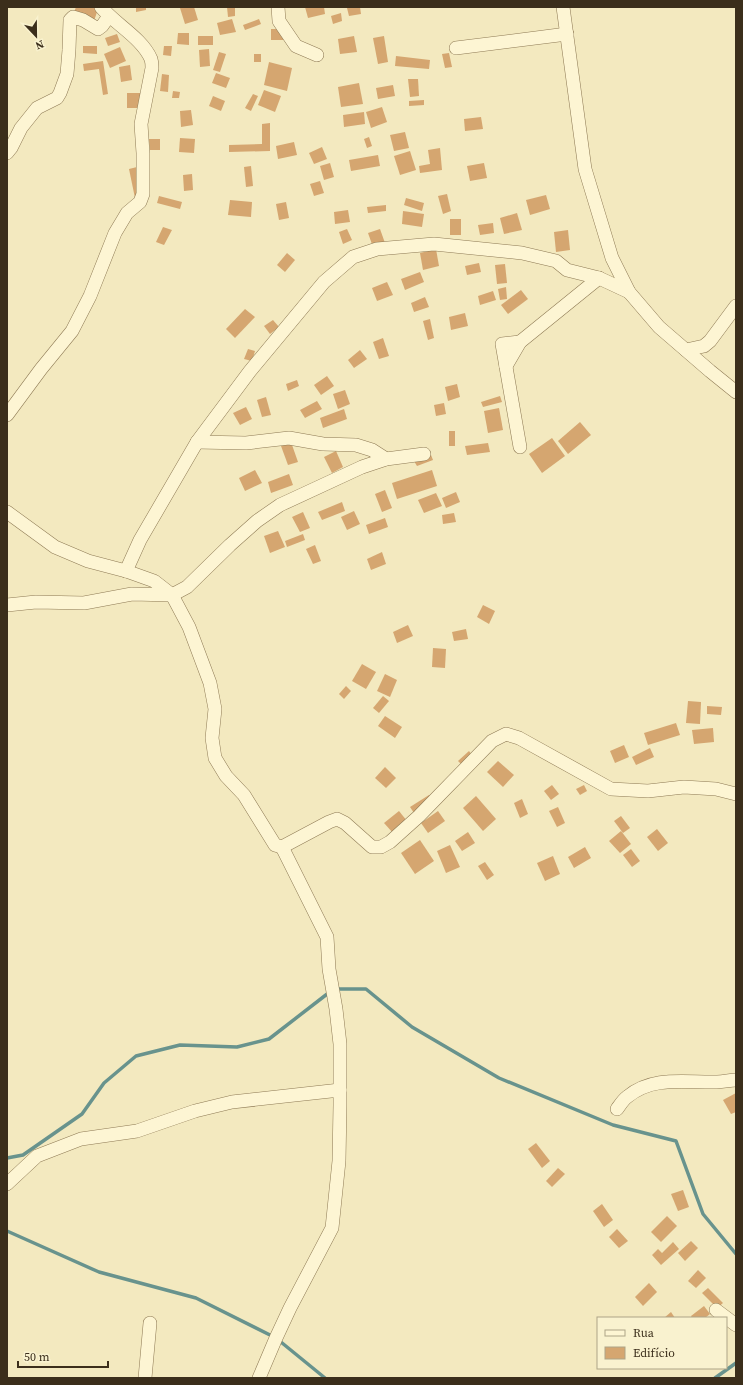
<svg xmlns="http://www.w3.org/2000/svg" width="743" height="1385" font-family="'Source Serif 4',serif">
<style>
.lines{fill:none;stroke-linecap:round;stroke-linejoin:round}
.stream{stroke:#68938d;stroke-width:3.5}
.building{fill:#d5a670}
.minor-casing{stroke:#8e7a55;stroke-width:14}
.minor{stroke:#fdf5d3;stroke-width:13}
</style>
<rect width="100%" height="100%" fill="#f3e9bf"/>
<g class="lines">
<g class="stream">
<polyline points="336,989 366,989 412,1027 499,1078 613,1125 676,1141 703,1214 736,1254"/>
<polyline points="7,1158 23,1155 82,1114 104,1083 136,1056 180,1045 237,1047 269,1039 331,991"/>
<polyline points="7,1231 99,1272 196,1298 276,1338 325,1378"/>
<polyline points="715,1378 736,1363"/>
</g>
</g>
<g class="building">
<polygon points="76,7 91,7 98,9 94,21 73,15"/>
<polygon points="136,7 146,7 146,10 136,12"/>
<polygon points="182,7 194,7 198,20 185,24 180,8"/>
<polygon points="227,7 235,7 235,16 228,17"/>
<polygon points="305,7 324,7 325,14 308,18"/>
<polygon points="360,7 361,14 349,16 347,8"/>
<polygon points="341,13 342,21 333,24 331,16"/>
<polygon points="232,19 236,32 220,35 217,23"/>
<polygon points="259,19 261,24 245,30 243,25"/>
<polygon points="271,29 286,29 285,40 271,40"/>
<polygon points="178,33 189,33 189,45 177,44"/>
<polygon points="117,34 120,42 108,46 105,38"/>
<rect x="198" y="36" width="15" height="9"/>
<polygon points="354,36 357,52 340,54 338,39"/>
<polygon points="384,36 388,62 378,64 373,38"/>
<polygon points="83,46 97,46 97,54 83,53"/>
<polygon points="164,46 172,46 171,56 163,55"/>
<polygon points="120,47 126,61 110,68 104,54"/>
<polygon points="209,49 210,66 200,67 199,50"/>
<polygon points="219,52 226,54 220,72 213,70"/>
<polygon points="449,53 452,67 445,68 442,54"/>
<rect x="254" y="54" width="7" height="8"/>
<polygon points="396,56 430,60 429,69 395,66"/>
<polygon points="103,61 108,94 103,95 99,69 84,71 83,64"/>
<polygon points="269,62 292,68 287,91 264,85"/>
<polygon points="130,65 132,80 121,82 119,67"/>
<polygon points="216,73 230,78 226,88 212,83"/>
<polygon points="162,74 169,75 168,92 160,91"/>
<polygon points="408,79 418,79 419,96 410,97"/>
<polygon points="359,83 363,104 341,107 338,87"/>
<polygon points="393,85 395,96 378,99 376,88"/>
<polygon points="264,90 281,96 275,112 258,105"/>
<polygon points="173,91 180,92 179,98 172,98"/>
<rect x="127" y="93" width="21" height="15"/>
<polygon points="253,94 258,96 251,111 245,108"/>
<polygon points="213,96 225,101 221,111 209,106"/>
<polygon points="424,100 424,105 409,106 409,101"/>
<polygon points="382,107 387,122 371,128 366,112"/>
<polygon points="191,110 193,125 181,127 180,111"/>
<polygon points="364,112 365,124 344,127 343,115"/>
<polygon points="481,117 483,129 465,131 464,119"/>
<polygon points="270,123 270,151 229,152 229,145 262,144 262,124"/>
<polygon points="405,132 409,148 394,151 390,135"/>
<polygon points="369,137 372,146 367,148 364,139"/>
<polygon points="180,138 195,139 194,153 179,152"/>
<polygon points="149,139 160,139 160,150 150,150"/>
<polygon points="294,142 297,155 278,159 276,146"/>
<polygon points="322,147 327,159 314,164 309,153"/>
<polygon points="440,148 442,170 420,173 419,166 430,164 428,150"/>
<polygon points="410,151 416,170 400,175 394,156"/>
<polygon points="378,155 380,166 351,171 349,160"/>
<polygon points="330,163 334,177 324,180 320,166"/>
<polygon points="484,163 487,178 470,181 467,166"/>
<polygon points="141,166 147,196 135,198 129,169"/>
<polygon points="251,166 253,186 246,187 244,167"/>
<polygon points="192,174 193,190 184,191 183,175"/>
<polygon points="320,181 324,193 314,196 310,184"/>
<polygon points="447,194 451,211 443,214 438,196"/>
<polygon points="546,195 550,209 530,215 526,200"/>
<polygon points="159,196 182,202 180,209 157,203"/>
<polygon points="406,198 424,203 422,211 404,205"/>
<polygon points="230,200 252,202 251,217 228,215"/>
<polygon points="286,202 289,218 279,220 276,204"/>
<polygon points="386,205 386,211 368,213 367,207"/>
<polygon points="348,210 350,222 335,224 334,212"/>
<polygon points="403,211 424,214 422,227 402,224"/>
<polygon points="517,213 522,230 504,234 500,218"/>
<rect x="450" y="219" width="11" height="16"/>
<polygon points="493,223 494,233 480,235 478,225"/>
<polygon points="163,227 172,230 164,245 156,242"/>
<polygon points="347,229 352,240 343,244 339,232"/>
<polygon points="380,229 385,243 373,247 368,233"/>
<polygon points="568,230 570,250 556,252 554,232"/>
<polygon points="436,249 439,266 423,270 420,253"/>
<polygon points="287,253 295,260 285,272 277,265"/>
<polygon points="479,263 481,272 467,275 465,266"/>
<polygon points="505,264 507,283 497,284 495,265"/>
<polygon points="420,272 424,282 405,290 401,279"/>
<polygon points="387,282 393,295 377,301 372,288"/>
<polygon points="506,287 507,299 500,300 498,289"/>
<polygon points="521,290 528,299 508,314 501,305"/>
<polygon points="493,291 496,300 480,305 478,296"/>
<polygon points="425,297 429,307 414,312 411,303"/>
<polygon points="245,309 255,317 235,338 226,329"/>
<polygon points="465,313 468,326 451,330 449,317"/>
<polygon points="430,319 434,338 428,340 423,321"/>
<polygon points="273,320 279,327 270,334 264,326"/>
<polygon points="383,338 389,356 379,359 373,342"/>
<polygon points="248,349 255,351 252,361 244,359"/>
<polygon points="360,350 367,359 354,368 348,360"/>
<polygon points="327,376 334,386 321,395 314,385"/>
<polygon points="297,380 299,386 288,391 286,384"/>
<polygon points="457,384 460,397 448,401 445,387"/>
<polygon points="345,390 350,404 338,409 333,394"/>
<polygon points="500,396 502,402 483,407 481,402"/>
<polygon points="266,397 271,415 262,417 257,400"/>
<polygon points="317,401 322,409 305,418 300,410"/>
<polygon points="444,403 446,414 436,416 434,405"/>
<polygon points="246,407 252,419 240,425 233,413"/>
<polygon points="499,408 503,430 488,433 484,411"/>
<polygon points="344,409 347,419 323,428 320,418"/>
<polygon points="580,422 591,435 568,454 558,441"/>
<rect x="449" y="431" width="6" height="15"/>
<polygon points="552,438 565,456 542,473 529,454"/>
<polygon points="291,442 298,462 288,465 281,446"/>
<polygon points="488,443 490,452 467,455 465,446"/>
<polygon points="336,451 343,467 332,473 324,457"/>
<polygon points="431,455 433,460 417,466 414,461"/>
<polygon points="255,470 262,483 245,491 239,478"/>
<polygon points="432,470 437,486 397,499 392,483"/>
<polygon points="289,474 293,485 271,493 268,482"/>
<polygon points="385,490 392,508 382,512 375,494"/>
<polygon points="456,492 460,502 446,508 442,498"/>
<polygon points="436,493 442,506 424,513 418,500"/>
<polygon points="342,502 345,511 322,520 318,512"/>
<polygon points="354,511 360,524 347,530 341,517"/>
<polygon points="303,512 310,528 300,532 292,517"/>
<polygon points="454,513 456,522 443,524 442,515"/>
<polygon points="385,518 388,527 369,534 366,525"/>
<polygon points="278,531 285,547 270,553 264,536"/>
<polygon points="303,534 305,540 287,547 285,541"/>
<polygon points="315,545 321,561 313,564 306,549"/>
<polygon points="382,552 386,564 371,570 367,559"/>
<polygon points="483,605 495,611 489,624 477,617"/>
<polygon points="408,625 413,636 397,643 393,632"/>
<polygon points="466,629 468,639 454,641 452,632"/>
<polygon points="433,648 446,649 445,668 432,667"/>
<polygon points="362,664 376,672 366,689 352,681"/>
<polygon points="385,674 397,680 390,697 377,691"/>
<polygon points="346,686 351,691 344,699 339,694"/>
<polygon points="383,696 389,701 379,713 373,708"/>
<polygon points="688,701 701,702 700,724 686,723"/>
<polygon points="707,706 722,707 721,715 707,714"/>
<polygon points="385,716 402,727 395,738 378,726"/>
<polygon points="676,723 680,735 648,745 644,733"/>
<polygon points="713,728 714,742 694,744 692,730"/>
<polygon points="624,745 629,757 615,763 610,751"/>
<polygon points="650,748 654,757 636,765 632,757"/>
<polygon points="469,751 475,759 465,768 458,761"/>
<polygon points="498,761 514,775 503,787 487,772"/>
<polygon points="385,767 396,778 386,788 375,778"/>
<polygon points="552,785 559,794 551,800 544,791"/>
<polygon points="584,785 587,791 580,795 576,789"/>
<polygon points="429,795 432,800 414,813 410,807"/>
<polygon points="476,796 496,819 483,831 463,808"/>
<polygon points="522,799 528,814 520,818 514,803"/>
<polygon points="558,807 565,823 557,827 549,811"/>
<polygon points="399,811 407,821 393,833 384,823"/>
<polygon points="438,811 445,821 428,833 421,823"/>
<polygon points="621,816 630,828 623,833 614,821"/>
<polygon points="657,829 668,843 658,851 647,837"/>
<polygon points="621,831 631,844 620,853 609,841"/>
<polygon points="468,832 475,843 462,851 455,841"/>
<polygon points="420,840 434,861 415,874 401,853"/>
<polygon points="450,845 460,867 446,873 437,851"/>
<polygon points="585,847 591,858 574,868 568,857"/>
<polygon points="631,849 640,861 632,867 623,855"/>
<polygon points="553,856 560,874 545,881 537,863"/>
<polygon points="485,862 494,875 487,880 478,866"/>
<polygon points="736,1093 736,1112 731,1114 723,1100"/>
<polygon points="536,1143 550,1161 542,1168 528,1149"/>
<polygon points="558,1168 565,1174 552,1187 546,1181"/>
<polygon points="683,1190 689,1207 678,1211 671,1194"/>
<polygon points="602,1204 613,1220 604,1227 593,1211"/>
<polygon points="667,1216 677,1226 661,1242 651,1232"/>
<polygon points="617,1229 628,1241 619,1248 609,1237"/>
<polygon points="691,1241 698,1248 685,1261 678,1253"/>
<polygon points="673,1242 679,1249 661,1265 652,1255 658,1249 662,1253"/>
<polygon points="698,1270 706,1278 696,1288 688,1281"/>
<polygon points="649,1283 657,1292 643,1306 635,1297"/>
<polygon points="708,1288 723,1303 717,1308 702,1293"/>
<polygon points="704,1306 710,1314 705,1318 692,1318 691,1316"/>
<polygon points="671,1312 675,1318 664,1318"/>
</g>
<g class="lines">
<defs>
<g id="minor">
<polyline points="278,7 279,21 296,46 317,55"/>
<polyline points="563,7 585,169 612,258 629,292 659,327 710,371 736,392"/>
<polyline points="456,48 567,34"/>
<polyline points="7,153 11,148 21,128 37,108 57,98 60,93 67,74 69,50 70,20 73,17 83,20 98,29 102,26 109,16"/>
<polyline points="686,350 704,346 710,341 736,306"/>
<polyline points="506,366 520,342 599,278"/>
<path d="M7,415L41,369L72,331L90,296L115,233L127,213L140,202L143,194V153L141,124L152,68C152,65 152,62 151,59C142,38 115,24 101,7"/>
<polyline points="197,442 246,443 289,438 323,444 356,445 372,450 386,459"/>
<polyline points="520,447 502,344 520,342"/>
<polyline points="7,512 55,547 88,561 126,571 154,581 172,595 189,627 210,683 215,709 212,738 215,758 226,776 244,795 275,845 282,847 329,822 337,819 345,823 372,847 381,847 390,842 419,816 492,741 506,734 519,738 611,789 648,791 684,787 716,789 736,794"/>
<polyline points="126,571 140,540 197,442 250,371 324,282 353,257 377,249 434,244 522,253 556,261 567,270 599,278 629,292"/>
<polyline points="7,605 36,602 84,603 132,594 172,595 187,587 230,545 257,521 280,505 362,467 386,459 424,454"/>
<path d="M617,1109C620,1105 623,1100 627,1097C653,1075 687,1083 717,1082C724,1082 730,1080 736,1080"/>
<polyline points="7,1184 37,1156 81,1139 137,1131 195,1111 232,1102 340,1090"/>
<polyline points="716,1310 736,1325"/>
<polyline points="145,1378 150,1323"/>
<polyline points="259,1378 276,1338 290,1308 332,1228 339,1161 340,1105 340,1044 336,1009 329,969 327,937 282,847"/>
</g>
</defs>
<use href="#minor" class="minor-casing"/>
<use href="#minor" class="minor"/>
</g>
<rect width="743" height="1385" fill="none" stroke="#3b2e1b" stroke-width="16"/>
<rect x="597" y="1317" width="130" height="52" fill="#f9f2cf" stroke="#ada487"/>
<rect x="605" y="1330" width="20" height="6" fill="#fdf5d3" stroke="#ada487"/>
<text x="633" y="1337" font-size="12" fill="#3b2e1b">Rua</text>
<rect x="605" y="1347" width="20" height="12" fill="#d5a670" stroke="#ada487"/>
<text x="633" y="1357" font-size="12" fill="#3b2e1b">Edifício</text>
<g transform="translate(36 36) rotate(158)" stroke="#f9f2cf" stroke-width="3" paint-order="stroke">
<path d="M0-3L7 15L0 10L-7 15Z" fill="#3b2e1b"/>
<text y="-6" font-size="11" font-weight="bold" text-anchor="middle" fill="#3b2e1b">N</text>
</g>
<path d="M18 1361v6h90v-6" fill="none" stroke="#3b2e1b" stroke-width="2"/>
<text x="24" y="1361" font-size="12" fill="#3b2e1b" stroke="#f9f2cf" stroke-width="3" paint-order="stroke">50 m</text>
</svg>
